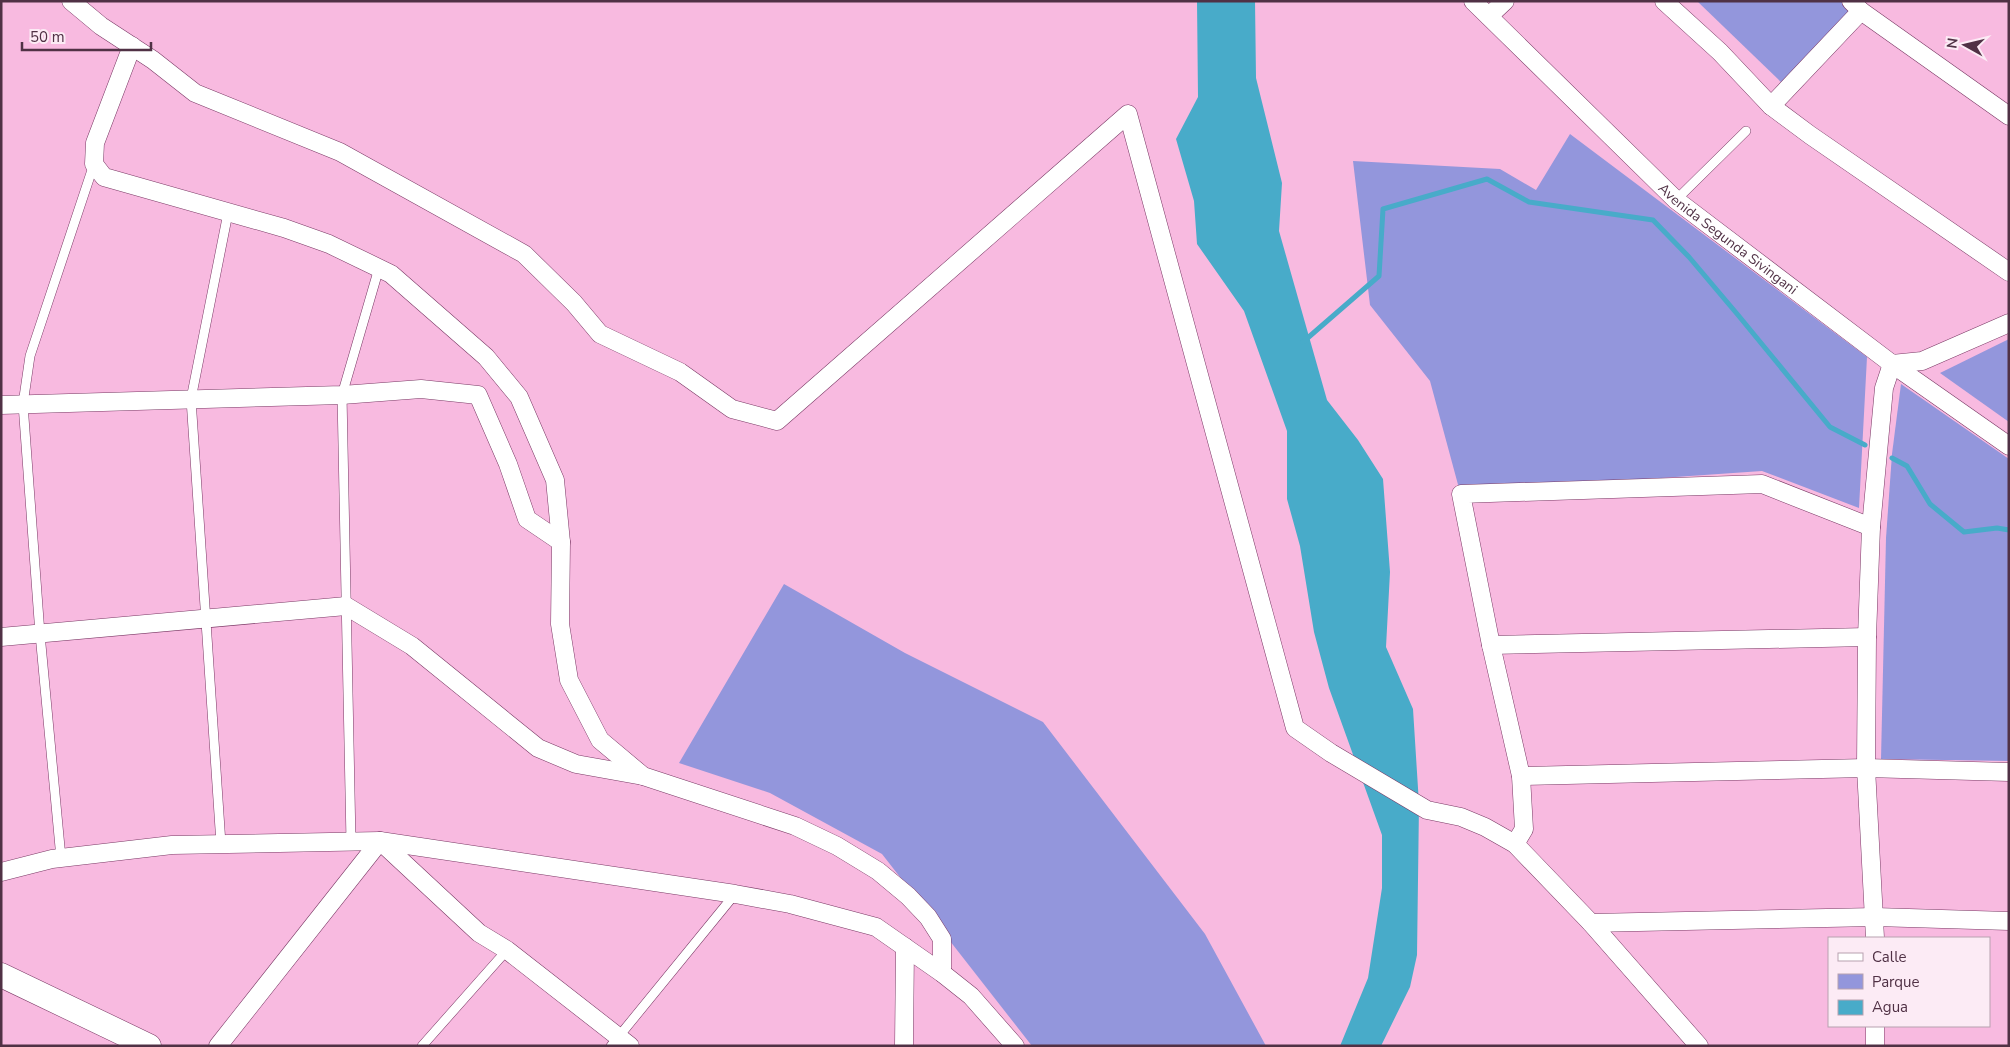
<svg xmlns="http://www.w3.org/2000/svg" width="2010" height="1047" font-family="'Nunito Sans',sans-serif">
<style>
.green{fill:#9396dc}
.water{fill:#48abc9}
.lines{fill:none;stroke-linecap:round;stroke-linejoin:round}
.stream{stroke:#48abc9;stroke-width:5}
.lane-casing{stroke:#7a3965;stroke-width:10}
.street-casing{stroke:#7a3965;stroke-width:19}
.secondary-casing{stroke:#7a3965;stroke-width:25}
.lane{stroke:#fff;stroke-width:9}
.street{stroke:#fff;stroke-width:18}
.secondary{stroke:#fff;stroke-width:24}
.labels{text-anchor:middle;stroke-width:5;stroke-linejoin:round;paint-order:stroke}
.street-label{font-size:14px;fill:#503145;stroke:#fcebf5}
</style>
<rect width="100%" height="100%" fill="#f8bae0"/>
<g class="green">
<polygon points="1697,1 1845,1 1854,10 1783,84"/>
<polygon points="1570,134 1867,357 1859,508 1762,471 1460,492 1430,381 1370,305 1353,161 1500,169 1536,190"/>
<polygon points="2009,339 2009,422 1940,373"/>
<polygon points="1901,384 2009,459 2009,761 1881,759 1886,538 1892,454"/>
<polygon points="784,584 905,653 1043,722 1205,934 1266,1046 1032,1046 882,854 770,793 679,763"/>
</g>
<polygon class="water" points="1197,1 1255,1 1256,78 1282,183 1279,231 1327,400 1358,440 1383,479 1390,572 1386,647 1413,709 1419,804 1417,955 1410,987 1381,1046 1340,1046 1368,978 1382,888 1382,835 1329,688 1314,632 1300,546 1287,499 1287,431 1244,311 1197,244 1194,201 1176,139 1198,97"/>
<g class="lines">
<g class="stream">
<polyline points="1303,342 1379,276 1383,209 1487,179 1529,202 1653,220 1689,257 1738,315 1830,427 1865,445"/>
<polyline points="1892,458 1907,466 1930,504 1964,532 1997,528 2009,530"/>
</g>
<defs>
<g id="lane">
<polyline points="1676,200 1746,131"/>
<polyline points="351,842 342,395 379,268"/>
<polyline points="221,844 191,399 228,213"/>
<polyline points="61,858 40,634 23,404 30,356 94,164"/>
<polyline points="422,1046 507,950"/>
<polyline points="611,1046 735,894"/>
</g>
<g id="street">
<polyline points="71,1 101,26 153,60 195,93 340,152 524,254 574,303 600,334 680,372 732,409 777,421 1128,114 1295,728 1331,753 1427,810 1461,817 1485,827 1515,844 1591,923 1699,1046"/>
<path id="s1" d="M1473,1L1676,200L1892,364L2009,446"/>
<polyline points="1664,1 1720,52 1771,106 1810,135 2009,272"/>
<polyline points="1851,1 1861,11 2009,116"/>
<polyline points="1489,16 1505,1"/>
<polyline points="132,46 95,143 94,164 104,177 284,228 329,244 391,274 486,357 519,397 555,480 561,542 560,624 569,680 600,740 643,776 795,826 837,846 878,871 908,896 928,917 942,939 942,973"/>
<polyline points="1771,106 1861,11"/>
<polyline points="1,405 342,395 421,389 478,395 508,464 527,519 561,542"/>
<polyline points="1,637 346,606 412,646 538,748 576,764 643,776"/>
<polyline points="1491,645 1867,637"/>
<polyline points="1521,776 1866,768 2009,772"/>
<polyline points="1515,844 1524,829 1521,776 1491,645 1461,494 1762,484 1871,527"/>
<polyline points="1,872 52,859 172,845 380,841 735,894 790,904 876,927 942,973 971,996 1015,1046"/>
<polyline points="1591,923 1875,917 2009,921"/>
<polyline points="1875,938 1866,768 1867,637 1871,527 1884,388 1892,364 1922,361 2009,323"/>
<polyline points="218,1046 380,841 479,933 507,950 630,1046"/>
<polyline points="904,1046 905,947"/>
<polyline points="1875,1046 1875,1026"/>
</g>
<polyline id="secondary" points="1,975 149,1046"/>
</defs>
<use href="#lane" class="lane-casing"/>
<use href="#street" class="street-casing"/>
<use href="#secondary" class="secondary-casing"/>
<use href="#lane" class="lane"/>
<use href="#street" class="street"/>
<use href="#secondary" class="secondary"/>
</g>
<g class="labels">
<g class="street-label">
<text dy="5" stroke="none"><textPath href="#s1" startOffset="349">Avenida Segunda Sivingani</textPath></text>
</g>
</g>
<rect width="2010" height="1047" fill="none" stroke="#503145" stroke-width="5"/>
<rect x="1828" y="937" width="162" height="90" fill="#fcebf5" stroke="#b7a1af"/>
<rect x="1838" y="953" width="25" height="8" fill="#ffffff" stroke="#b7a1af"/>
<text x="1872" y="962" font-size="15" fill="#503145">Calle</text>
<rect x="1838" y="974" width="25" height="15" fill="#9396dc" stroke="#b7a1af"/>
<text x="1872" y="987" font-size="15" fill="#503145">Parque</text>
<rect x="1838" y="1000" width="25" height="15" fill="#48abc9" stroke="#b7a1af"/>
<text x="1872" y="1012" font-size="15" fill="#503145">Agua</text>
<g transform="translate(1965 45) rotate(278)" stroke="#fcebf5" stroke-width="4" paint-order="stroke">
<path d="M0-4L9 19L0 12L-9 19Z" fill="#503145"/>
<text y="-8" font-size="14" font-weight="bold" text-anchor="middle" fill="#503145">N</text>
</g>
<path d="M22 42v8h129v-8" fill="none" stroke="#503145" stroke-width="2.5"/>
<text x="30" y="42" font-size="15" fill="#503145" stroke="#fcebf5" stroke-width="4" paint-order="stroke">50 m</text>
</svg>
